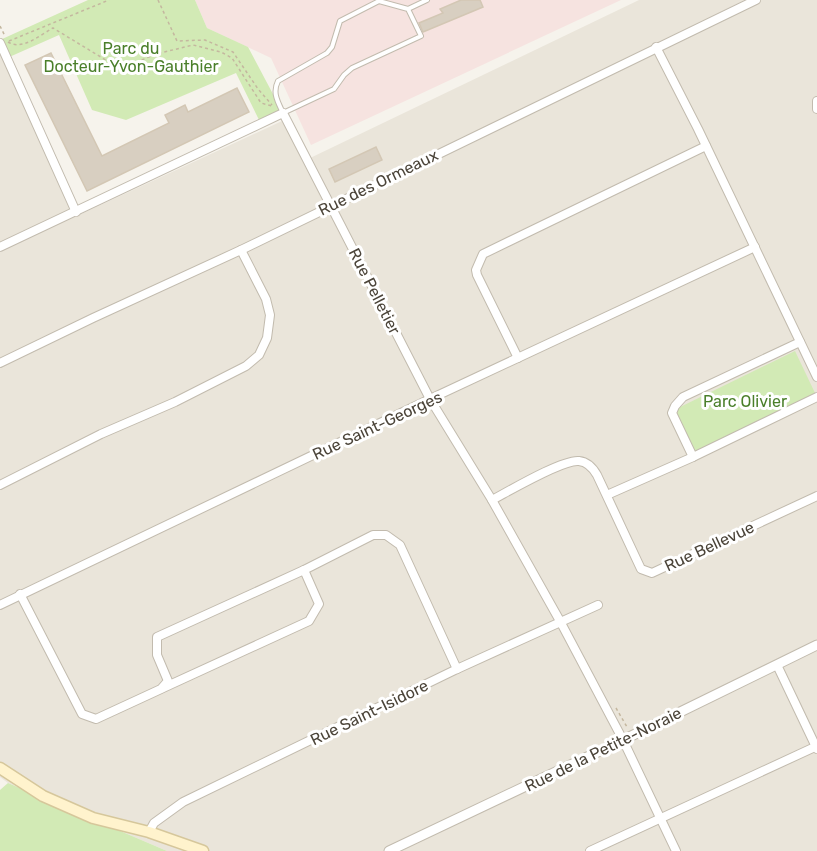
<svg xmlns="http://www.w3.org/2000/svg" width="817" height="851" font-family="Rubik,sans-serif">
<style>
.residential{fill:#eae5da}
.medical{fill:#f6e3e0}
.green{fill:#d2eab5}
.building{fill:#d8cfc1;stroke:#d3c7b4;stroke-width:1.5}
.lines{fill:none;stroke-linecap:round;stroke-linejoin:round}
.service-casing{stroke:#c2bbae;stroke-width:6}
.minor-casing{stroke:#c2bbae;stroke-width:10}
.tertiary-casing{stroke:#c2bbae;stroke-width:11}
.secondary-casing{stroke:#d6c79b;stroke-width:13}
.path{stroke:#c4b79f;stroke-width:1.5;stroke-dasharray:3 3;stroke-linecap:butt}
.service{stroke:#fff;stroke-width:4}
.minor{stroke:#fff;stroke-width:8}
.tertiary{stroke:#fff;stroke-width:9}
.secondary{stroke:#fff3cd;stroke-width:10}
.labels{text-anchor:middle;stroke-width:6;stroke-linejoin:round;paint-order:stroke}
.park-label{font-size:16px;fill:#4a7f2a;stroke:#fff}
.street-label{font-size:16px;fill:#4b4439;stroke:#fff}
</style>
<rect width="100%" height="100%" fill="#f6f3ec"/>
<polygon class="residential" points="639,0 817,0 817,851 167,851 8,783 0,777 0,51 79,215 282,121 306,160"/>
<polygon class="medical" points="195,0 621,0 311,145 271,58 207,28"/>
<g class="green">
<polygon points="88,0 195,0 207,28 248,47 283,113 261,124 236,73 126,120 92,110 59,35 7,58 0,40"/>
<polygon points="795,351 815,393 695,452 674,410"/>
<polygon points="8,783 167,851 0,851 0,790"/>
</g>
<g class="building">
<polygon points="461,0 480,0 483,7 423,32 419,23 443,13 440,9"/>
<polygon points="51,53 102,156 169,123 165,115 185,105 188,112 237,88 249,112 87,191 25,65"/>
<polygon points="376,147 382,160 335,182 329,169"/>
</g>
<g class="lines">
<defs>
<path id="service" d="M408,9L421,36L352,68L344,75L334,89L283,113C278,102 272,93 278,81L327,53L332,47L340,21L379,1L408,9L427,0"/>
<g id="minor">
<polyline points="0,43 76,212"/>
<polyline points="656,47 698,129 817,377"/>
<polyline points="817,101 817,109"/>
<polyline points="0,247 283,113 430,399 492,500 560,621 623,740 676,851"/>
<polyline points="518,358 477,275 476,270 483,254 706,146"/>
<polyline points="0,363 93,318 241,250 756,0"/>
<polyline points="693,457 672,413 675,406 683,397 800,342"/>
<polyline points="0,485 101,434 175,402 246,366 259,355 267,338 270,315 266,299 241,250"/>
<polyline points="607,495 693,457 817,397"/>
<path d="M492,500C509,491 563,459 579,461C588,462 593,468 597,475L641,569L652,573L817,496"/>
<polyline points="20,594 82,714 96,719 161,689 168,681 157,655 157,637 304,570 373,535 386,535 400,545 457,669"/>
<polyline points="0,605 430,399 755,247"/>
<polyline points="777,665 817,749"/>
<polyline points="163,688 309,621 319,604 304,570"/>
<polyline points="149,832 154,823 183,802 457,669 598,605"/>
<polyline points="590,851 817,746"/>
</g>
<polyline id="tertiary" points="389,851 623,740 817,645"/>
<polyline id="secondary" points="0,768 43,796 93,818 149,832 203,851"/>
</defs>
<use href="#service" class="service-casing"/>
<use href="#minor" class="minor-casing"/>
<use href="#tertiary" class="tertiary-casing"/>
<use href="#secondary" class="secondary-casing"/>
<g class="path">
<polyline points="158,0 177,41 205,40 233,52 258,89 272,105"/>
<polyline points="0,26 5,36"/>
<polyline points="9,41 109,0"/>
<path d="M8,42C22,51 40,35 53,28L109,62L125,67L156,54L193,45L221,52L232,58L261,103L272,106"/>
<polyline points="616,708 627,727"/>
</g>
<use href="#service" class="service"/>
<use href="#minor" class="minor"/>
<use href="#tertiary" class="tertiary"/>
<use href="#secondary" class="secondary"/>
</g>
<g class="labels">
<g class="park-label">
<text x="131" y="54">Parc du<tspan x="131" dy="18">Docteur-Yvon-Gauthier</tspan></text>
<text x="745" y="407">Parc Olivier</text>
</g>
<g class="street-label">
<text transform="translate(378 182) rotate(-26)" y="6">Rue des Ormeaux</text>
<text transform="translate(375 291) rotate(63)" y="6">Rue Pelletier</text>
<text transform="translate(377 425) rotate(-25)" y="6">Rue Saint-Georges</text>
<text transform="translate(709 546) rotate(-25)" y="6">Rue Bellevue</text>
<text transform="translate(369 712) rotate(-26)" y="6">Rue Saint-Isidore</text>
<text transform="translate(603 749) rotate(-26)" y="6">Rue de la Petite-Noraie</text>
</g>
</g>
</svg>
